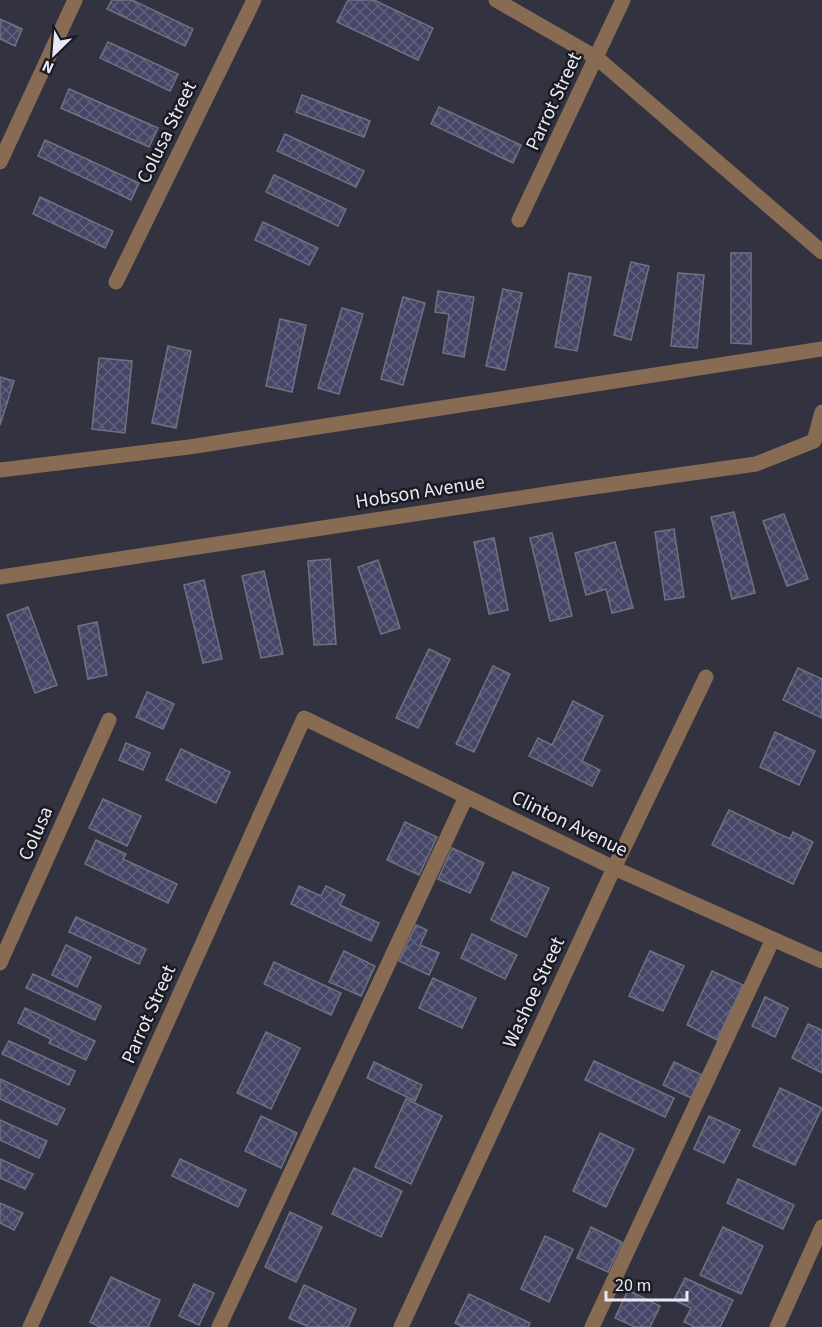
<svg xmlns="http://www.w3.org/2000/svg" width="822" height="1327" font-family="'Source Sans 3',sans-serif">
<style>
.building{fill:url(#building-cross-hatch);stroke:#707282;stroke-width:1.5}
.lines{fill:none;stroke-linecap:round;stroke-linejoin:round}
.service{stroke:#876b52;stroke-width:15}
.minor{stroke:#876b52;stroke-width:15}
.labels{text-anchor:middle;stroke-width:5;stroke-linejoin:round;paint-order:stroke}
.street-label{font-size:20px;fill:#e8e9f2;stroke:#1a1b21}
</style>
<defs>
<pattern id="building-cross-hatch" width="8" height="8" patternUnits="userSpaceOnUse" patternTransform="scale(1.5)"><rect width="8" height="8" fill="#454667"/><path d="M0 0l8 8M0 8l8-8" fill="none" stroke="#60617d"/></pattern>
</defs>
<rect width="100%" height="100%" fill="#323241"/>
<g class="building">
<polygon points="112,0 132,0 193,29 185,46 107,9"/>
<polygon points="348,0 374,0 433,28 418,60 337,22"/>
<polygon points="0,19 22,29 15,46 0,39"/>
<polygon points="108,42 178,74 170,91 100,58"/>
<polygon points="69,89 158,128 149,147 61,108"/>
<polygon points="302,95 370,121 364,137 296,112"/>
<polygon points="439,107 521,145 513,163 431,124"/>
<polygon points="285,134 364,171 356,187 277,151"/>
<polygon points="45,140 139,183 131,200 38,156"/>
<polygon points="274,175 346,209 338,226 266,192"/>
<polygon points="40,197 113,231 105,248 33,214"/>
<polygon points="263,222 318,248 309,265 255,240"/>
<polygon points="731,253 751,253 751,344 731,343"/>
<polygon points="631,262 649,266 631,340 614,335"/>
<polygon points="569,273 591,277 577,351 555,347"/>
<polygon points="678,273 704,275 697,348 671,346"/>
<polygon points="503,289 522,293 505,370 486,366"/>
<polygon points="438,291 474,297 464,357 443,353 449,314 435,312"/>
<polygon points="403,297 425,303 403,385 381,379"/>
<polygon points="342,308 363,314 339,394 318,388"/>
<polygon points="280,319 306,325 292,392 266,386"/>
<polygon points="168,346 191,351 176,428 152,423"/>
<polygon points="99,358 132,361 125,433 92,429"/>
<polygon points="0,377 14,381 0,425"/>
<polygon points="734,512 755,593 732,599 711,517"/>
<polygon points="784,514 808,579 787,586 763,521"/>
<polygon points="674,529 684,597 665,600 655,532"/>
<polygon points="552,533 572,616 550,621 530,538"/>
<polygon points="494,538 508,610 489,614 474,542"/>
<polygon points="615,542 633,608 612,613 606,589 586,595 575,553"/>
<polygon points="330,559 336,644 314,645 308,561"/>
<polygon points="378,560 400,628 381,634 358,567"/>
<polygon points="264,571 283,654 261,658 242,576"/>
<polygon points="204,580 222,659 203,663 184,585"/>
<polygon points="28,607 57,685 35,693 7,615"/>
<polygon points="97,622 107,675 88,679 78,626"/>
<polygon points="429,649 450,659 418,728 396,718"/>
<polygon points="493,666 510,674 474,752 456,744"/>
<polygon points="798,668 822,679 822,718 783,700"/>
<polygon points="147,692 174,704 163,729 136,717"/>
<polygon points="573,701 603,716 582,761 600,770 592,786 529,756 538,738 552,745"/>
<polygon points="775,732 815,751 799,785 760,767"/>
<polygon points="126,743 150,753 143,770 119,760"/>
<polygon points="181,749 230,772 216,803 166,780"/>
<polygon points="103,799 141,816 127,846 89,828"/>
<polygon points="729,810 790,839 793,832 813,842 793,884 712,845"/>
<polygon points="405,822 437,837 419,875 387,860"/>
<polygon points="96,840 126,854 123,859 177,884 168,903 85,864"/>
<polygon points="452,848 484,863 470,893 438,879"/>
<polygon points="513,872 549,888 526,937 491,920"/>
<polygon points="299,886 321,896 326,886 345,895 340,905 379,923 371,941 291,904"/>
<polygon points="76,917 146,949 139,964 69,932"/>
<polygon points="416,925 427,930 420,945 439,953 429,975 399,961"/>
<polygon points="472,934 517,955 505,979 461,958"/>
<polygon points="66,945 91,957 77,987 52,975"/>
<polygon points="344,951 375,966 361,996 329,982"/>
<polygon points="650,951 684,966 663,1011 629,996"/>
<polygon points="274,962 341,993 331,1015 264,984"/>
<polygon points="712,971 743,985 717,1040 687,1025"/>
<polygon points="33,974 101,1006 95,1020 26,988"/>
<polygon points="433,978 476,998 462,1028 419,1008"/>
<polygon points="765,997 788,1008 775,1037 752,1026"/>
<polygon points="25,1008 95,1041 86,1060 49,1043 51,1039 18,1023"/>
<polygon points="808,1024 822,1030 822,1073 792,1058"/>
<polygon points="266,1032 300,1048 271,1109 237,1093"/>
<polygon points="9,1041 75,1071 69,1085 2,1054"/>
<polygon points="594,1061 674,1098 665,1117 585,1080"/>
<polygon points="374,1062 422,1085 415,1101 367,1078"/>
<polygon points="674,1062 702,1075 691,1098 663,1085"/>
<polygon points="0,1079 65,1109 57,1125 0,1099"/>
<polygon points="780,1088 822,1108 795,1165 753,1146"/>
<polygon points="406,1099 442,1116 411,1184 375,1167"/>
<polygon points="261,1116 297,1133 281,1168 245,1151"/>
<polygon points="709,1116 740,1130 724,1163 694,1149"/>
<polygon points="0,1120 47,1141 39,1158 0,1140"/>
<polygon points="600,1133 634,1149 606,1207 573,1191"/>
<polygon points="0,1159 33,1174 25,1189 0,1178"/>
<polygon points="180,1159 246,1190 238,1207 172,1176"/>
<polygon points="354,1168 402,1191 381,1237 332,1214"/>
<polygon points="738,1179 794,1205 783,1229 727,1203"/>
<polygon points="0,1203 23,1213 14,1230 0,1223"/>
<polygon points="290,1212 322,1227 296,1282 265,1267"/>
<polygon points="591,1227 622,1242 608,1272 577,1258"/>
<polygon points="723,1227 763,1246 741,1294 700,1275"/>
<polygon points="545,1236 573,1249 549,1302 521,1289"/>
<polygon points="111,1277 160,1300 148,1327 100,1327 90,1322"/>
<polygon points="685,1278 733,1300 720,1327 695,1327 684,1322 691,1308 674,1300"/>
<polygon points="194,1284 214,1293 199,1325 179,1316"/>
<polygon points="304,1285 356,1309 348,1327 309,1327 289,1318"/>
<polygon points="628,1290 660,1306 650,1327 635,1327 615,1318"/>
<polygon points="469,1294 530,1323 528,1327 463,1327 455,1323"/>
</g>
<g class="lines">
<g class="service">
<polyline points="0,162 75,0"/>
<polyline points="519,220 623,0"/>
<polyline points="116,282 254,0"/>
<polyline points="0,470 189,447 822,349"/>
<polyline points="0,577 572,490 756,464 814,441 822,412"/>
<polyline points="0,963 109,720"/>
<polyline points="219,1327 466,797"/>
<polyline points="592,1327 773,939"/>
</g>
<g class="minor">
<polyline points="496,0 597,58 822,252"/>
<polyline points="30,1327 304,718 614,868 822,961"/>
<polyline points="401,1327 614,868 706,677"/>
<polyline points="777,1327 822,1227"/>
</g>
</g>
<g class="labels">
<g class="street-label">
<text transform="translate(553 101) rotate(-65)" y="7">Parrot Street</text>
<text transform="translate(166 132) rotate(-64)" y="7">Colusa Street</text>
<text transform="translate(420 491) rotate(-9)" y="7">Hobson Avenue</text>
<text transform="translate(570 823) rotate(26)" y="7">Clinton Avenue</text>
<text transform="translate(35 833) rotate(-66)" y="7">Colusa</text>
<text transform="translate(533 992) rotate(-65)" y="7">Washoe Street</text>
<text transform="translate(148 1014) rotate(-66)" y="7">Parrot Street</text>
</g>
</g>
<g transform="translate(54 54) rotate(205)" stroke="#1a1b21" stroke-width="4.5" paint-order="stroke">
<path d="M0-4.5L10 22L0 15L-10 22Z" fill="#e8e9f2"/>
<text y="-9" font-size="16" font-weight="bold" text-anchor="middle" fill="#e8e9f2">N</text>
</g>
<path d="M606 1291v9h81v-9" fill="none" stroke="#e8e9f2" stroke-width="3"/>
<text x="615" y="1291" font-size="18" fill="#e8e9f2" stroke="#1a1b21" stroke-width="4.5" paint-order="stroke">20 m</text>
</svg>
